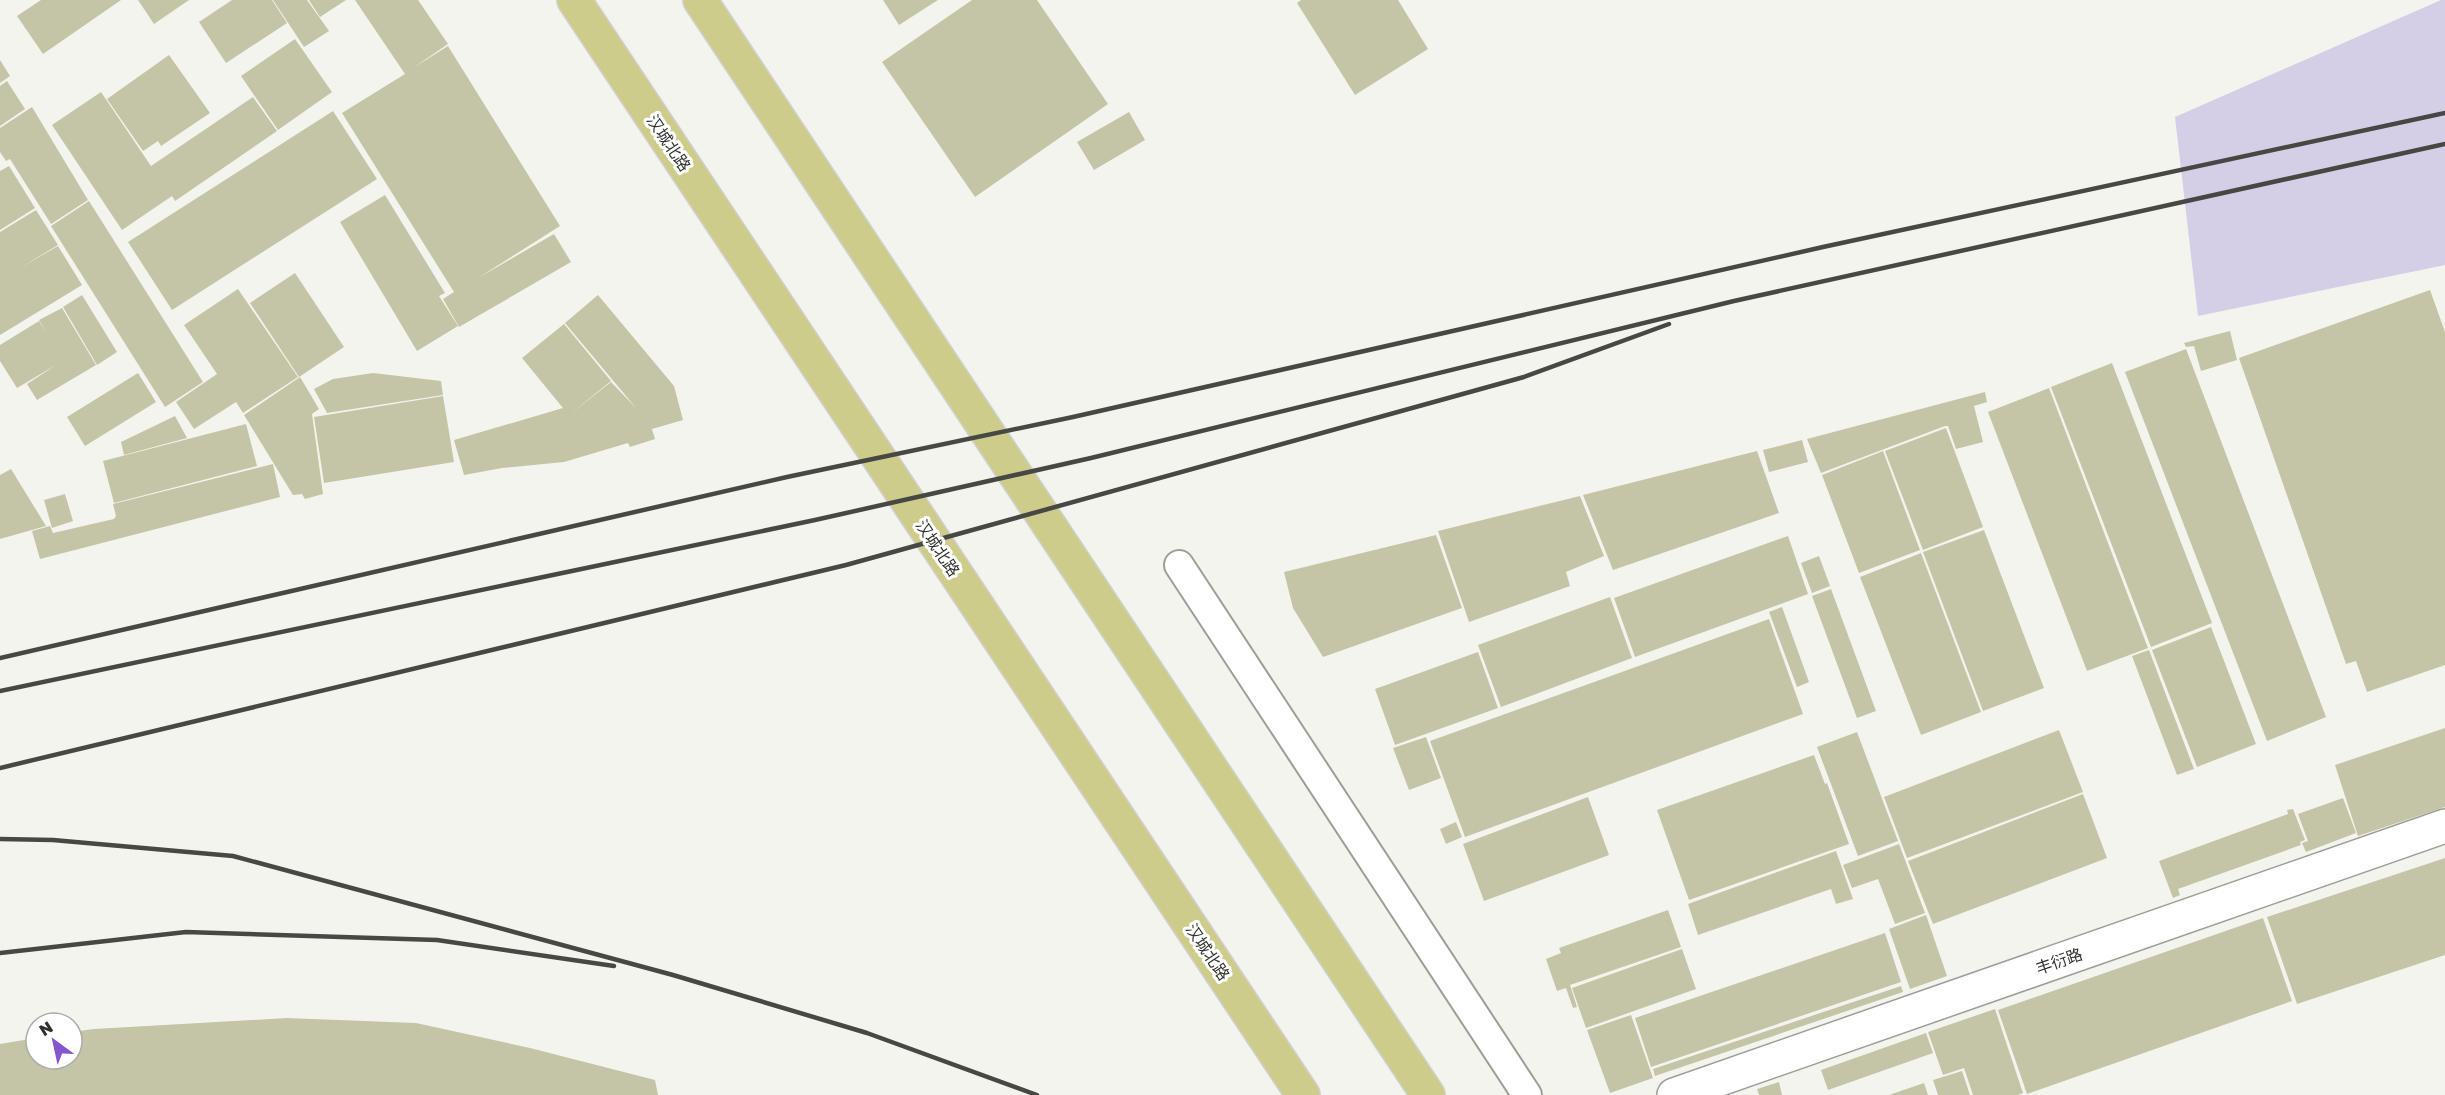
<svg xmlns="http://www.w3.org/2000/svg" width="2445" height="1095" font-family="'Golos Text','Noto Sans SC',sans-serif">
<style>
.green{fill:#d5cee7}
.building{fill:#c4c5a6}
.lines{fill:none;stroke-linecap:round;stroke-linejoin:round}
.minor-casing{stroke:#9e9e98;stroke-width:32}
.tertiary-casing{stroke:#9e9e98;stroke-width:36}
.primary-casing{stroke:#d1d1d1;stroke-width:36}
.minor{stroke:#fff;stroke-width:28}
.tertiary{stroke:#fff;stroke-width:33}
.primary{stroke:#cdcc8a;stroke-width:33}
.rail{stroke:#474744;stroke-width:4.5}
.labels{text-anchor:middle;stroke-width:6;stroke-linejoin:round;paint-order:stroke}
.street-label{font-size:16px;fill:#30302d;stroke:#fff}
</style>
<rect width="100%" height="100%" fill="#f4f4ee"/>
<polygon class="green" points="2441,0 2445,0 2445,265 2198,316 2175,117"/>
<g class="building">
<polygon points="41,0 121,0 43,54 17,16"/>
<polygon points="138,0 189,0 154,24"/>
<polygon points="232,0 272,0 287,23 226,63 199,22"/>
<polygon points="273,0 307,0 329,31 304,47"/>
<polygon points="309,0 346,0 320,17"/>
<polygon points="355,0 418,0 448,44 413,68 448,46 560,226 478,278 554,234 571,262 459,327 443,299 454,292 342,113 405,74"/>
<polygon points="883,0 938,0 899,25"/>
<polygon points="972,0 1037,0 1108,104 975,197 882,62"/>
<polygon points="1301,0 1398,0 1428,49 1355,95 1297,3"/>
<polygon points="295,39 332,92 278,130 241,76"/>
<polygon points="169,55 210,113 161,146 158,141 143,151 107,99"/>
<polygon points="0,60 10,76 0,83"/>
<polygon points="7,81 25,109 0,126 0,86"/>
<polygon points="101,92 151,166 253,97 277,131 175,201 172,196 122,230 52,125"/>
<polygon points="32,107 88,200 51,224 10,159 6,161 0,152 0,128"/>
<polygon points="333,111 377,179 172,310 128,242"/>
<polygon points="1129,112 1145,140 1094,170 1077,142"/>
<polygon points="9,166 35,208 0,230 0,171"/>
<polygon points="385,195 445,293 439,296 458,326 417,351 340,222"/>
<polygon points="89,201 203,382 165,407 51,226"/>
<polygon points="36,210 58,245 20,268 58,246 82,285 0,335 0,232"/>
<polygon points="295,273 344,347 299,377 250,303"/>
<polygon points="238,289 298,377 243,413 236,402 194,429 176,402 217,374 184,325"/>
<polygon points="2430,290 2445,332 2445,665 2367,692 2356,661 2346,664 2239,358"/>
<polygon points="82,295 117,352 97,365 63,307"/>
<polygon points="598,295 674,386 683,420 652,429 646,410 655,439 630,447 628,443 564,462 502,468 464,475 454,440 563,408 522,358 564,324 611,381 569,415 611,382 636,408 565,323"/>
<polygon points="62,308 96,365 37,400 27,384 56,365 17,388 0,361 0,345 39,321 47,334 39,320"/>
<polygon points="2230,331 2237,360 2201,371 2194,346 2186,347 2184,343"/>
<polygon points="2186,349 2326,717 2267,741 2125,372"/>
<polygon points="2112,363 2212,623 2151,647 2051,387"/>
<polygon points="138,373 156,402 85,446 67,417"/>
<polygon points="373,373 441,381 443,395 327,413 314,389 333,379"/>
<polygon points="300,377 319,409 312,414 323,494 305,499 302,494 293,495 244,415"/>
<polygon points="2049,388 2148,648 2087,671 1988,412"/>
<polygon points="1985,392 1987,402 1974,406 1983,442 1956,449 1948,426 1945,426 1821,473 1807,439"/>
<polygon points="443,396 454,462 324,483 314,417"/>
<polygon points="175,416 187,438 124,455 121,442"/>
<polygon points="246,424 257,466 114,503 103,461"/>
<polygon points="1946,428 1983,527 1923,550 1885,451"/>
<polygon points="1802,440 1808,462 1769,472 1763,450"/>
<polygon points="1757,451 1779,513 1613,570 1583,495"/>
<polygon points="1883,451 1920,550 1859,573 1822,475"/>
<polygon points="273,464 280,497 40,559 32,531 50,526 53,533 114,519 116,516 113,504"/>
<polygon points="11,469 46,526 0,539 0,475"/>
<polygon points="65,494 73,521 52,528 44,500"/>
<polygon points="1580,496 1604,556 1566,572 1570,586 1469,622 1438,531"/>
<polygon points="1984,530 2044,688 1983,711 1923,552"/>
<polygon points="1436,535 1462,608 1323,657 1293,608 1284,572"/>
<polygon points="1788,536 1808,594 1635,657 1614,598"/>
<polygon points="1921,553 1981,712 1921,735 1860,577"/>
<polygon points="1819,556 1830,586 1812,593 1801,563"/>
<polygon points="1831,589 1876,711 1857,718 1812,596"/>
<polygon points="1610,597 1632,658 1501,707 1478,645"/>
<polygon points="1782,607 1809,682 1797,687 1769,612"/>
<polygon points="1769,619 1803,714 1465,837 1430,741"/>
<polygon points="2211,627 2256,744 2197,767 2152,650"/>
<polygon points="2149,650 2194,769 2177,775 2132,656"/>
<polygon points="1478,652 1498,708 1395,745 1375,689"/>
<polygon points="2445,728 2445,807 2358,836 2335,765"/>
<polygon points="2059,730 2083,792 1907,858 1884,797"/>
<polygon points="1857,732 1898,841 1858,856 1817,747"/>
<polygon points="1426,737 1441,778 1409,790 1393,748"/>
<polygon points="1814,755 1825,784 1827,783 1849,844 1689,900 1657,810"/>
<polygon points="2083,794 2107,858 1933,924 1908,861"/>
<polygon points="1588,797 1609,855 1484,901 1463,844"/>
<polygon points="2343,798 2356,833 2306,852 2302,843 2308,841 2298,814"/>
<polygon points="2293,809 2305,840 2300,842 2301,845 2178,889 2180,895 2173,898 2159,861 2288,814 2287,810"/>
<polygon points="1456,822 1462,837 1446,844 1440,829"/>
<polygon points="1899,844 1925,913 1895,924 1878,879 1852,888 1843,865"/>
<polygon points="1836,851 1853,899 1836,904 1831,889 1698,935 1688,904"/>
<polygon points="2445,858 2445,955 2297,1004 2267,917"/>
<polygon points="1668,910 1681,947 1570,985 1577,1007 1573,1008 1566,988 1557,991 1546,959 1561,953 1559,948"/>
<polygon points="1926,915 1947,976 1910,989 1889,929"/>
<polygon points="2263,918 2292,1001 2027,1094 1998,1010"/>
<polygon points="1885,933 1901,982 1651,1067 1635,1018"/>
<polygon points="1682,949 1696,989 1586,1028 1572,988"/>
<polygon points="1901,986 1903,992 1655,1076 1653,1069"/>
<polygon points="1995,1009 2023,1093 2018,1095 1973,1095 1964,1068 1943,1075 1928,1032"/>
<polygon points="1631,1015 1653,1078 1610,1093 1587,1030"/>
<polygon points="287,1018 416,1023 530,1048 655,1080 658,1095 0,1095 0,1044 36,1038 36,1059 72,1059 72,1032 94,1029"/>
<polygon points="1926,1033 1933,1053 1828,1090 1821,1070"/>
<polygon points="1962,1071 1970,1095 1938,1095 1933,1080"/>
<polygon points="1779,1082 1782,1095 1759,1095 1757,1089"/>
<polygon points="1924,1083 1928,1095 1889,1095"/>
</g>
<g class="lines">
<defs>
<polyline id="minor" points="1179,565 1527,1095"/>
<polyline id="tertiary" points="1674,1095 2445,826"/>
<g id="primary">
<polyline points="574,0 1303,1095"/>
<polyline points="700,0 1428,1095"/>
</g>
</defs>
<use href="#minor" class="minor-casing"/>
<use href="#tertiary" class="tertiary-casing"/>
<use href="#primary" class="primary-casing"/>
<use href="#minor" class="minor"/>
<use href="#tertiary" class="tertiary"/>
<use href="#primary" class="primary"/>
<g class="rail">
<polyline points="0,658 787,477 1073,417 1823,247 2445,113"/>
<polyline points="0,691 815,520 1091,458 1734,301 2445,144"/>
<polyline points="0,768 846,565 1524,377 1669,324"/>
<polyline points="0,839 53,840 233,856 673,975 867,1033 1037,1095"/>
<polyline points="0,953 186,932 437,940 614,966"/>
</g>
</g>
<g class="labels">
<g class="street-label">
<text transform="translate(669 143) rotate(56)" y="6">汉城北路</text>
<text transform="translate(938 548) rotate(56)" y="6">汉城北路</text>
<text transform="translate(1208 952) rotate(56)" y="6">汉城北路</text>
<text transform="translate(2059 961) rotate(-19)" y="6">丰衍路</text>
</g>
</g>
<g transform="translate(54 1041) rotate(327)"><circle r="28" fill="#ffffff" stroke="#acacab" stroke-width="1.5"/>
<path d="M0-4.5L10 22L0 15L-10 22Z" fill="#8455ce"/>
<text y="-9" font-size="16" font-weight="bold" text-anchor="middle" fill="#30302d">N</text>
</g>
</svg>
